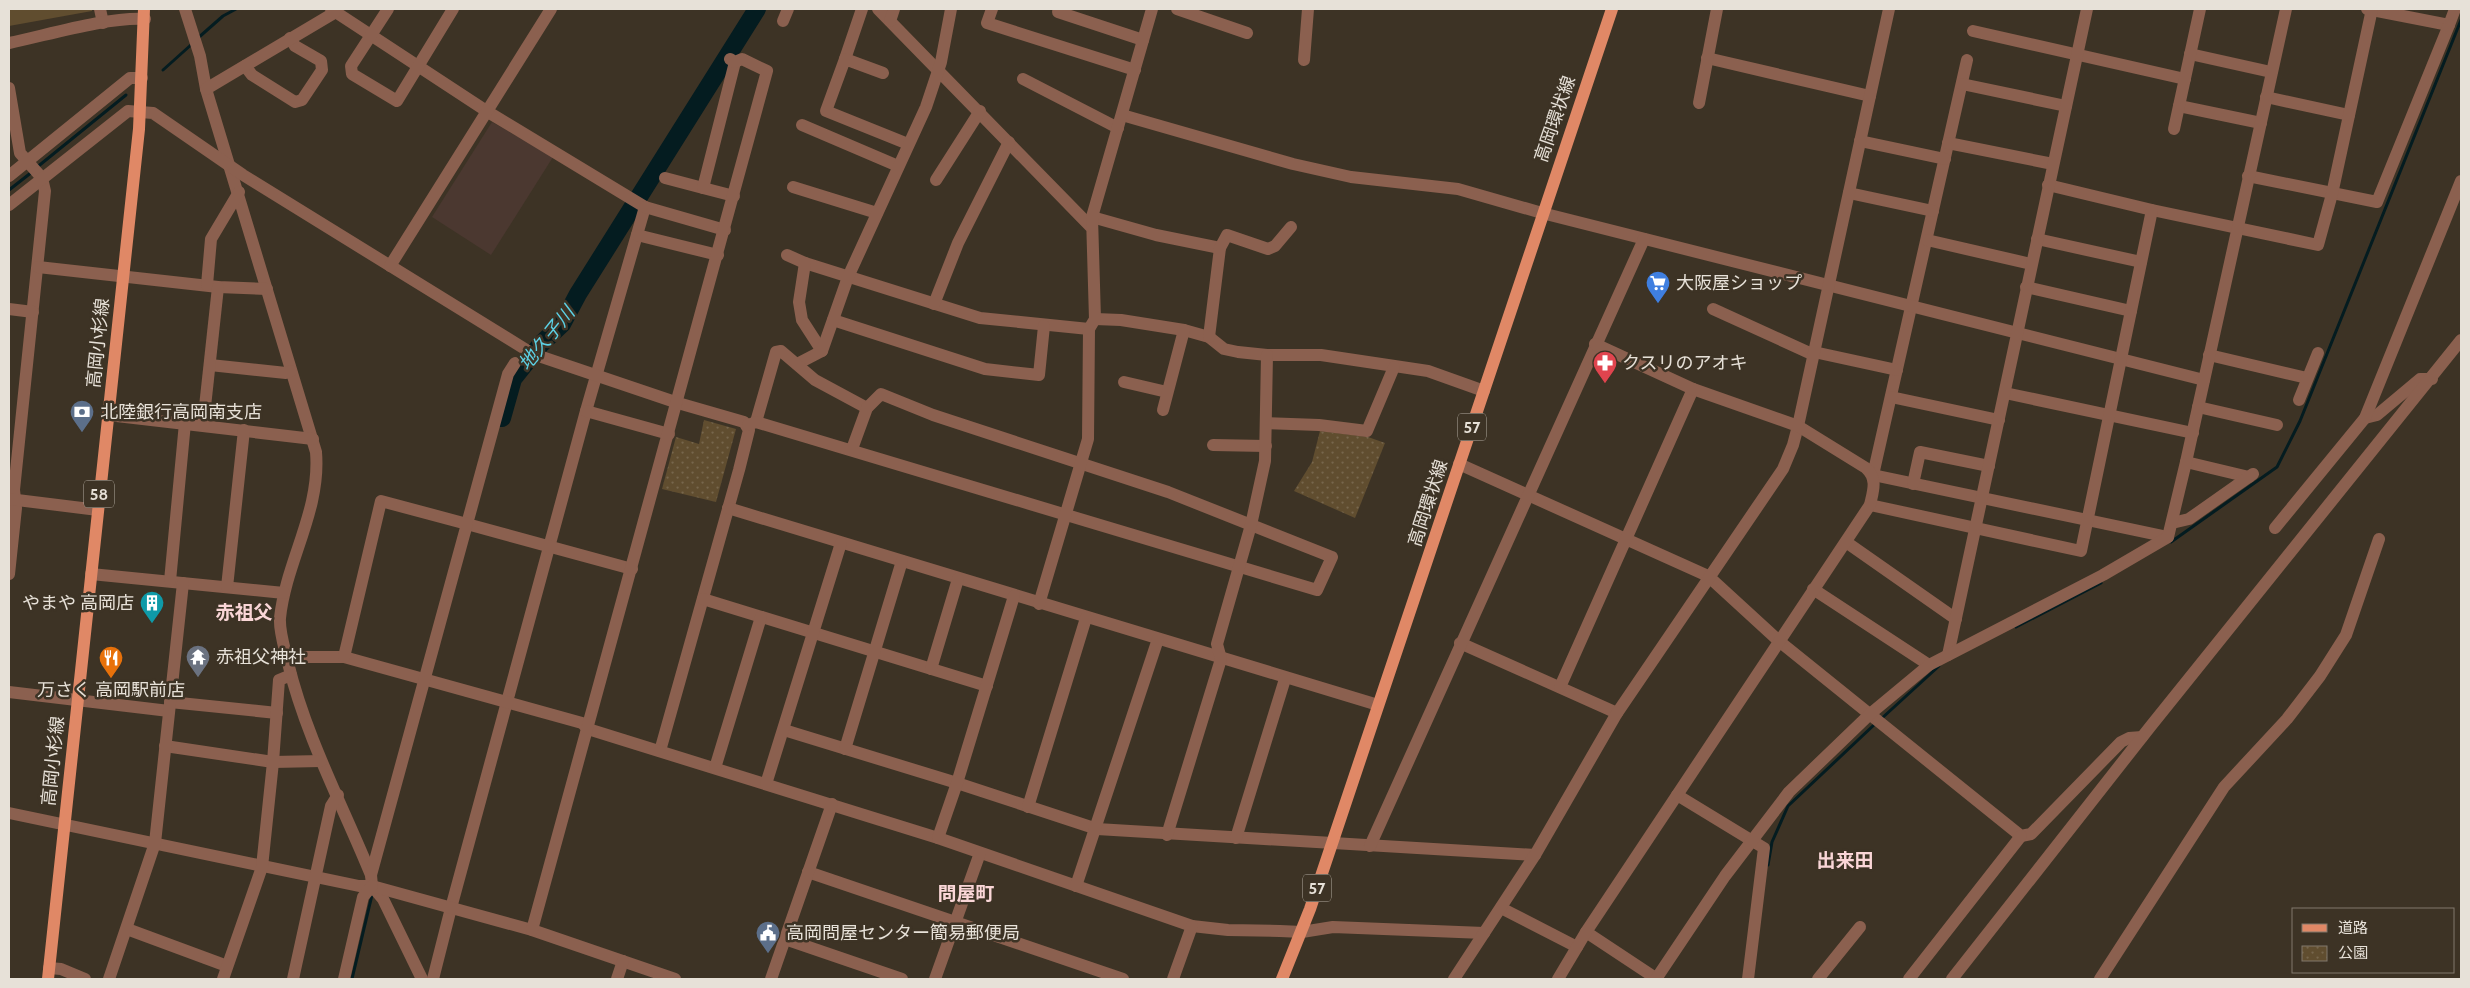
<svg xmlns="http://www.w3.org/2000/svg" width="2470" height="988" font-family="Cabin,'Noto Sans JP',sans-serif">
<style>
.industrial{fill:#4b3830}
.park{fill:url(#park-dots)}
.garden{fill:#604d2f}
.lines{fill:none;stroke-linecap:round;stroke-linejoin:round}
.stream{stroke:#041c20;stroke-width:3}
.river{stroke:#041c20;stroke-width:18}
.minor{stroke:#8b604f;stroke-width:12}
.major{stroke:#e08866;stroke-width:12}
.labels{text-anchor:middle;stroke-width:5;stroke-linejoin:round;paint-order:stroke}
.shield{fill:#3d3325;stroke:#b4ada2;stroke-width:1}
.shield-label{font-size:16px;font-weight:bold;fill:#e7e1d8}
.street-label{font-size:18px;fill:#e7e1d8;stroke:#3d3325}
.poi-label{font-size:18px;fill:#e7e1d8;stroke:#3d3325;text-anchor:start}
.water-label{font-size:19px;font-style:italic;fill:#5cd1e5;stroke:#3d3325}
.neighbourhood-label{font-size:19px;font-weight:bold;fill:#fad6d7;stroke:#3d3325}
</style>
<defs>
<pattern id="park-dots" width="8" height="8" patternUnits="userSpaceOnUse" patternTransform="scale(1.25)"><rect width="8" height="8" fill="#604d2f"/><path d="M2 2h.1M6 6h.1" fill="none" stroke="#77664c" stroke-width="1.8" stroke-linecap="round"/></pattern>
</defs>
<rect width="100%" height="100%" fill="#3d3325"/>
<polygon class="industrial" points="492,122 553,157 491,255 432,217"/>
<g class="park">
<polygon points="704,420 736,429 716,502 662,489 676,437 699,444"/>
<polygon points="1320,431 1368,437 1385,443 1355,518 1294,491 1312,462"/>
</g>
<polygon class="garden" points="9,9 92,9 92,11 9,26"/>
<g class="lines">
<g class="stream">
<polyline points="198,38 223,16 236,9"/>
<polyline points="163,70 192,44"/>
<polyline points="36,168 126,95"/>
<polyline points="9,190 32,172"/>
<polyline points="2171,542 2277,467 2300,421 2461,20"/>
<polyline points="2016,627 2101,583"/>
<polyline points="1881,719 1939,666"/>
<polyline points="1768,865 1772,842 1788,806 1876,723"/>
<polyline points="352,979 372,895"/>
</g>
<polyline class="river" points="502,418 513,379 541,344 562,324 578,294 757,9"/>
<g class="minor">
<polyline points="100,9 103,23"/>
<path d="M185,9L200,56L206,89L316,452C321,511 286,561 280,618C279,632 285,649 288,663C306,737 342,804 371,875L372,886L383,899L422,979"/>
<polyline points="331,9 488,112 645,207 586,411 451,908 433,979"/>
<polyline points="388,9 351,66 352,74 397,101 453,9"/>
<polyline points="878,9 1090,226"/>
<polyline points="992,9 987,23 1135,70"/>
<polyline points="1177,9 1247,33"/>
<polyline points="2367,9 2449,25 2455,9"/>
<polyline points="1058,12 1143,40"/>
<polyline points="783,21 788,9"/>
<polyline points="890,21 894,9"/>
<polyline points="1973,31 2185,79"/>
<path d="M9,43C48,35 106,17 145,19"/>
<polyline points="2190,54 2271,72"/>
<polyline points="1707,58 1870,96"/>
<polyline points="845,59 862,9"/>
<polyline points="1304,60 1308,9"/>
<polyline points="1967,60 1873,475 2168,537"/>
<polyline points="245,66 252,75 295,102 302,100 322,70 321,61 295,46 290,38"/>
<polyline points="883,73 845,59 826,111 908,144"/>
<polyline points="1023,79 1118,128"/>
<polyline points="1962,84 2066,106"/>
<polyline points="9,88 20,153 42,178 45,191 14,490 16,508 9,574"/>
<polyline points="206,89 334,13 333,9"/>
<polyline points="2266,97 2349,115"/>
<polyline points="1699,103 1717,9"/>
<polyline points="2179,106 2261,123"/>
<polyline points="1122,115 1293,164 1351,177 1458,189 1542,213 2204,380"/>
<polyline points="802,125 898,166"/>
<polyline points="2174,129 2200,9"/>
<polyline points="1860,141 1945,159"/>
<polyline points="1948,143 2053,164"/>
<polyline points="9,176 130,78 142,78"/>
<polyline points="2248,176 2377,202 2449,25"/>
<polyline points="665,178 703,188"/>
<polyline points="936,180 980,111"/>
<polyline points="2048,185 2152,210 2318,245 2332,194 2372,9"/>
<polyline points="793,187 877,213"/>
<polyline points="1849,193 1933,211"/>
<polyline points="734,196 703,188 735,62"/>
<polyline points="9,205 128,111 153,113 243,175 533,354 678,403 744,422 749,430 739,470 660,751"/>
<polyline points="645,207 725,230"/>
<polyline points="1092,217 1156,235 1220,248"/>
<polyline points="637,235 718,255"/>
<polyline points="2037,239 2141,262"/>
<polyline points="1927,240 2031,264"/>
<polyline points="787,255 805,263 980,318 1089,329"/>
<polyline points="805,263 799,302 802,320 822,351"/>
<polyline points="390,266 551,9"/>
<polyline points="38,267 218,287 267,289"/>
<polyline points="207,285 211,239 239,192"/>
<polyline points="2026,287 2131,311"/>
<polyline points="934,304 958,243 1009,142"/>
<polyline points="9,309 33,312"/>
<polyline points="1713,309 1814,355"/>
<polyline points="1095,319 1121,320 1184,330 1209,337 1224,349 1238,352 1267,355 1321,355 1428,371 1484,391"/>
<polyline points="833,320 985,369 1039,375 1044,326"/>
<polyline points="1209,337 1220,248 1227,235 1268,249 1275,246 1291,227"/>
<polyline points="1814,352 1897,370"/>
<polyline points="2209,355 2307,378"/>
<polyline points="515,363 508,374 467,524 632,569"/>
<polyline points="797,364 822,351 848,277 926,107 941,62 951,9"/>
<polyline points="210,365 286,373 291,371"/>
<polyline points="1124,382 1167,392"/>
<polyline points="2005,393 2193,433"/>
<polyline points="1891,397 1999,420"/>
<polyline points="2299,400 2318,353"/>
<polyline points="2198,407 2277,425"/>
<polyline points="1163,410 1184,330"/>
<polyline points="586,411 669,434"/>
<polyline points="108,415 313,439"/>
<polyline points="2365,418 2377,415 2420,379 2432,379"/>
<polyline points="756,422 776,352 781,351 815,380 867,408"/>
<polyline points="1266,423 1319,425 1367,431 1394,367"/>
<polyline points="203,425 218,287"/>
<polyline points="748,425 756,422 1317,590 1332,557 1168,492 933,415 881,394 867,408 852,449"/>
<polyline points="1213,445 1266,446"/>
<polyline points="2186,462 2249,477"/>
<polyline points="1459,464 1708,576 1780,642 2021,836 2031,834 2121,742 2129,738 2142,737"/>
<polyline points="1913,484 1920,452 1989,466"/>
<polyline points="9,499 98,510"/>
<polyline points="1870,505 2081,551 2152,210"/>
<polyline points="728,508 1378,705"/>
<polyline points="2172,523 2189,519 2253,474"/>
<polyline points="2275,528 2365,418 2461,181"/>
<polyline points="1846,542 1956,619"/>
<polyline points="91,574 284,593"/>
<polyline points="170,581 185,423"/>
<polyline points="227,587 244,430"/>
<polyline points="1813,589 1929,665"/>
<polyline points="703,599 987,686"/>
<polyline points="1039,604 1088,439 1089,329 1095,319 1092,217 1152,9"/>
<polyline points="1460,643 1617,713"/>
<polyline points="1948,655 2087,9"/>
<polyline points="286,657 344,657 582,723 588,729 938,838 1192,926 1228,930 1280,931 1302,932 1333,927 1484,933"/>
<polyline points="344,657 381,501 467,524 371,875"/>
<polyline points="931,669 958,579"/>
<polyline points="1560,687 1693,389"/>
<polyline points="9,692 169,711"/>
<polyline points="170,702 277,713"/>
<polyline points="784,730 957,783 1097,829 1535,855"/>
<polyline points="165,746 273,762 321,761"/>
<polyline points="845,749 902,561"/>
<polyline points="715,768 761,617"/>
<polyline points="766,784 841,543"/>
<polyline points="1677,795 1764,848 1748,979"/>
<polyline points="1028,807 1086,618"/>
<polyline points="9,813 359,886 372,886 532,930 675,979"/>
<polyline points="1167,835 1221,659 1217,644 1251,525 1265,461 1267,355"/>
<polyline points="938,838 957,783 1014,596"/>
<polyline points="1236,838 1285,679"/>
<polyline points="1370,846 1644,239"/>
<polyline points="808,872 1123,979"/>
<polyline points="1076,886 1158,639"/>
<polyline points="1501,908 1577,947"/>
<polyline points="127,929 227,966"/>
<polyline points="532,930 767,71 742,59 735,62 730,59"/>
<polyline points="1586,932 1657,979"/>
<polyline points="785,939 902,979"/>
<polyline points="49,968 61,969 85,979"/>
<polyline points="109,979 155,843 183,583"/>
<polyline points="223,979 262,867 273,762 279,680 291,675"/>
<polyline points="293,979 331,806 338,795"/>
<polyline points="344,979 363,897 372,886"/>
<polyline points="617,979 623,961"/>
<polyline points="771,979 832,804"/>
<polyline points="935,979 980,853"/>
<polyline points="1173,979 1192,926"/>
<polyline points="1454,979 1535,855 1617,713 1783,469 1793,445 1798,426 1889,9"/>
<path d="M1558,979L1586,932L1870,505C1873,491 1878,479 1866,468L1798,426L1693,389L1595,344"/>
<polyline points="1656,979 1725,876 1789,792 1870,714 1929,665 2103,575 2168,537 2186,462 2286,9"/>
<polyline points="1818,979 1860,927"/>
<polyline points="1909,979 2021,836"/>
<polyline points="1952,979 2150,727 2461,340"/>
<polyline points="2100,979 2224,787 2287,719 2320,676 2346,635 2379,539"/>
</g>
<g class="major">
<polyline points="48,979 139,129 144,9"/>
<polyline points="1282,979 1310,909 1612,9"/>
</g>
</g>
<defs>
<symbol id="supermarket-pin" viewBox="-11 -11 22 30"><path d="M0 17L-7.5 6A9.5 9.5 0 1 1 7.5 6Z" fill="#3f7fe0" stroke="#3d3325"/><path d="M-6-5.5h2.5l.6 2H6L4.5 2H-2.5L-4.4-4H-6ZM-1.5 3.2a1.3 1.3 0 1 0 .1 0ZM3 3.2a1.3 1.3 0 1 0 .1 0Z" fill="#fff"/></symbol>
<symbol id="pharmacy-pin" viewBox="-11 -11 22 30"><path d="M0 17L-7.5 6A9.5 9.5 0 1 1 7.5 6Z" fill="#e0444e" stroke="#3d3325"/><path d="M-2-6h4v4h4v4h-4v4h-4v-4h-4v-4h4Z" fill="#fff"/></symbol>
<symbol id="bank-pin" viewBox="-11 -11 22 30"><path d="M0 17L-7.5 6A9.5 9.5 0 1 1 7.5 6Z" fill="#5c6f8a" stroke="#3d3325"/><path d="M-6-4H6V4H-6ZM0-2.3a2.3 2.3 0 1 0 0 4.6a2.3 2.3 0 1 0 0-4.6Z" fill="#fff"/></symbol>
<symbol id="building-pin" viewBox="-11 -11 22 30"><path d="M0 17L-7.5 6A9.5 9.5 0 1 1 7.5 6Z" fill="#0f9aa8" stroke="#3d3325"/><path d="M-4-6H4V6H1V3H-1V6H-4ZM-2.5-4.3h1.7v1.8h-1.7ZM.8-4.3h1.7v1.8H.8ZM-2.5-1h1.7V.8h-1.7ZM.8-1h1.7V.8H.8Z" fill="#fff"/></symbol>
<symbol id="temple-pin" viewBox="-11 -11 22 30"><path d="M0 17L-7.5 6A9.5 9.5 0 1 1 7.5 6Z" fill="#6b7280" stroke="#3d3325"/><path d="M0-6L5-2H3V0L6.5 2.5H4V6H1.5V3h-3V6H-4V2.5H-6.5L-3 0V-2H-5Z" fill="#fff"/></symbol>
<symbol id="restaurant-pin" viewBox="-11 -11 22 30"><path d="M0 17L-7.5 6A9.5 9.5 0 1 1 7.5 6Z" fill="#e8710a" stroke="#3d3325"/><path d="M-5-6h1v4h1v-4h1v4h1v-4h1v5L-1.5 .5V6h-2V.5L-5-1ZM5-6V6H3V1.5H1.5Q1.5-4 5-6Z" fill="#fff"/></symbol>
<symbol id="civic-pin" viewBox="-11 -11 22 30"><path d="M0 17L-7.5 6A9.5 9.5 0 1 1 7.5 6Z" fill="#5c6f8a" stroke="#3d3325"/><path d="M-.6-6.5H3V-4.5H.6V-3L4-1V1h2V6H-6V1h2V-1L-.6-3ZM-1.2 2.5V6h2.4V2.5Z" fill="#fff"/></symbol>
</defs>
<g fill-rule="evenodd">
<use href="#supermarket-pin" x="1644" y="269" width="28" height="38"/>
<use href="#pharmacy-pin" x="1591" y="349" width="28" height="38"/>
<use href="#bank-pin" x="68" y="398" width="28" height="38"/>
<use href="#building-pin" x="138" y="589" width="28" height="38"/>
<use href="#temple-pin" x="184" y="643" width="28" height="38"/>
<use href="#restaurant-pin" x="97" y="644" width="28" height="38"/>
<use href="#civic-pin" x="754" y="919" width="28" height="38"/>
</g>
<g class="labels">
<g class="shield">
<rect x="1458" y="413.5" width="28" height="27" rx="4"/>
<rect x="84" y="480.5" width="30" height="27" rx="4"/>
<rect x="1303" y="874.5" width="28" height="27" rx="4"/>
</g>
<g class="shield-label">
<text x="1472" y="433">57</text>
<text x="99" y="500">58</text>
<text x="1317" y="894">57</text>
</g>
<g class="street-label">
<text transform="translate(1555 119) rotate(-71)" y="6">高岡環状線</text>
<text transform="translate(98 343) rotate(-84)" y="6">高岡小杉線</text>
<text transform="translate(1428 503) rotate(-72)" y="6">高岡環状線</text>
<text transform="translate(53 761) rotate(-84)" y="6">高岡小杉線</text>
</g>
<g class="poi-label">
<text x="1676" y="289">大阪屋ショップ</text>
<text x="1622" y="369">クスリのアオキ</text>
<text x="100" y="418">北陸銀行高岡南支店</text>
<text x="134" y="609" text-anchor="end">やまや 高岡店</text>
<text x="216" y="663">赤祖父神社</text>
<text x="111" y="696" text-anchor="middle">万さく 高岡駅前店</text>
<text x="786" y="939">高岡問屋センター簡易郵便局</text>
</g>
<g class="water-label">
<text transform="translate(546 338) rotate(-51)" y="7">地久子川</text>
</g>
<g class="neighbourhood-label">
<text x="244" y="619">赤祖父</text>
<text x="1845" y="867">出来田</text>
<text x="966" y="900">問屋町</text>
</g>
</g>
<rect width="2470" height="988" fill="none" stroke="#e7e1d8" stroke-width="20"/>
<rect x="2292" y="908" width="162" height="65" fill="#3d3325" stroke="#81796d"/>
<rect x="2302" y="924" width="25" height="8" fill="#e08866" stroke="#81796d"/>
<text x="2338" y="933" font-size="15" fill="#e7e1d8">道路</text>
<rect x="2302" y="946" width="25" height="15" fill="url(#park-dots)" stroke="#81796d"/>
<text x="2338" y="958" font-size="15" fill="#e7e1d8">公園</text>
</svg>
